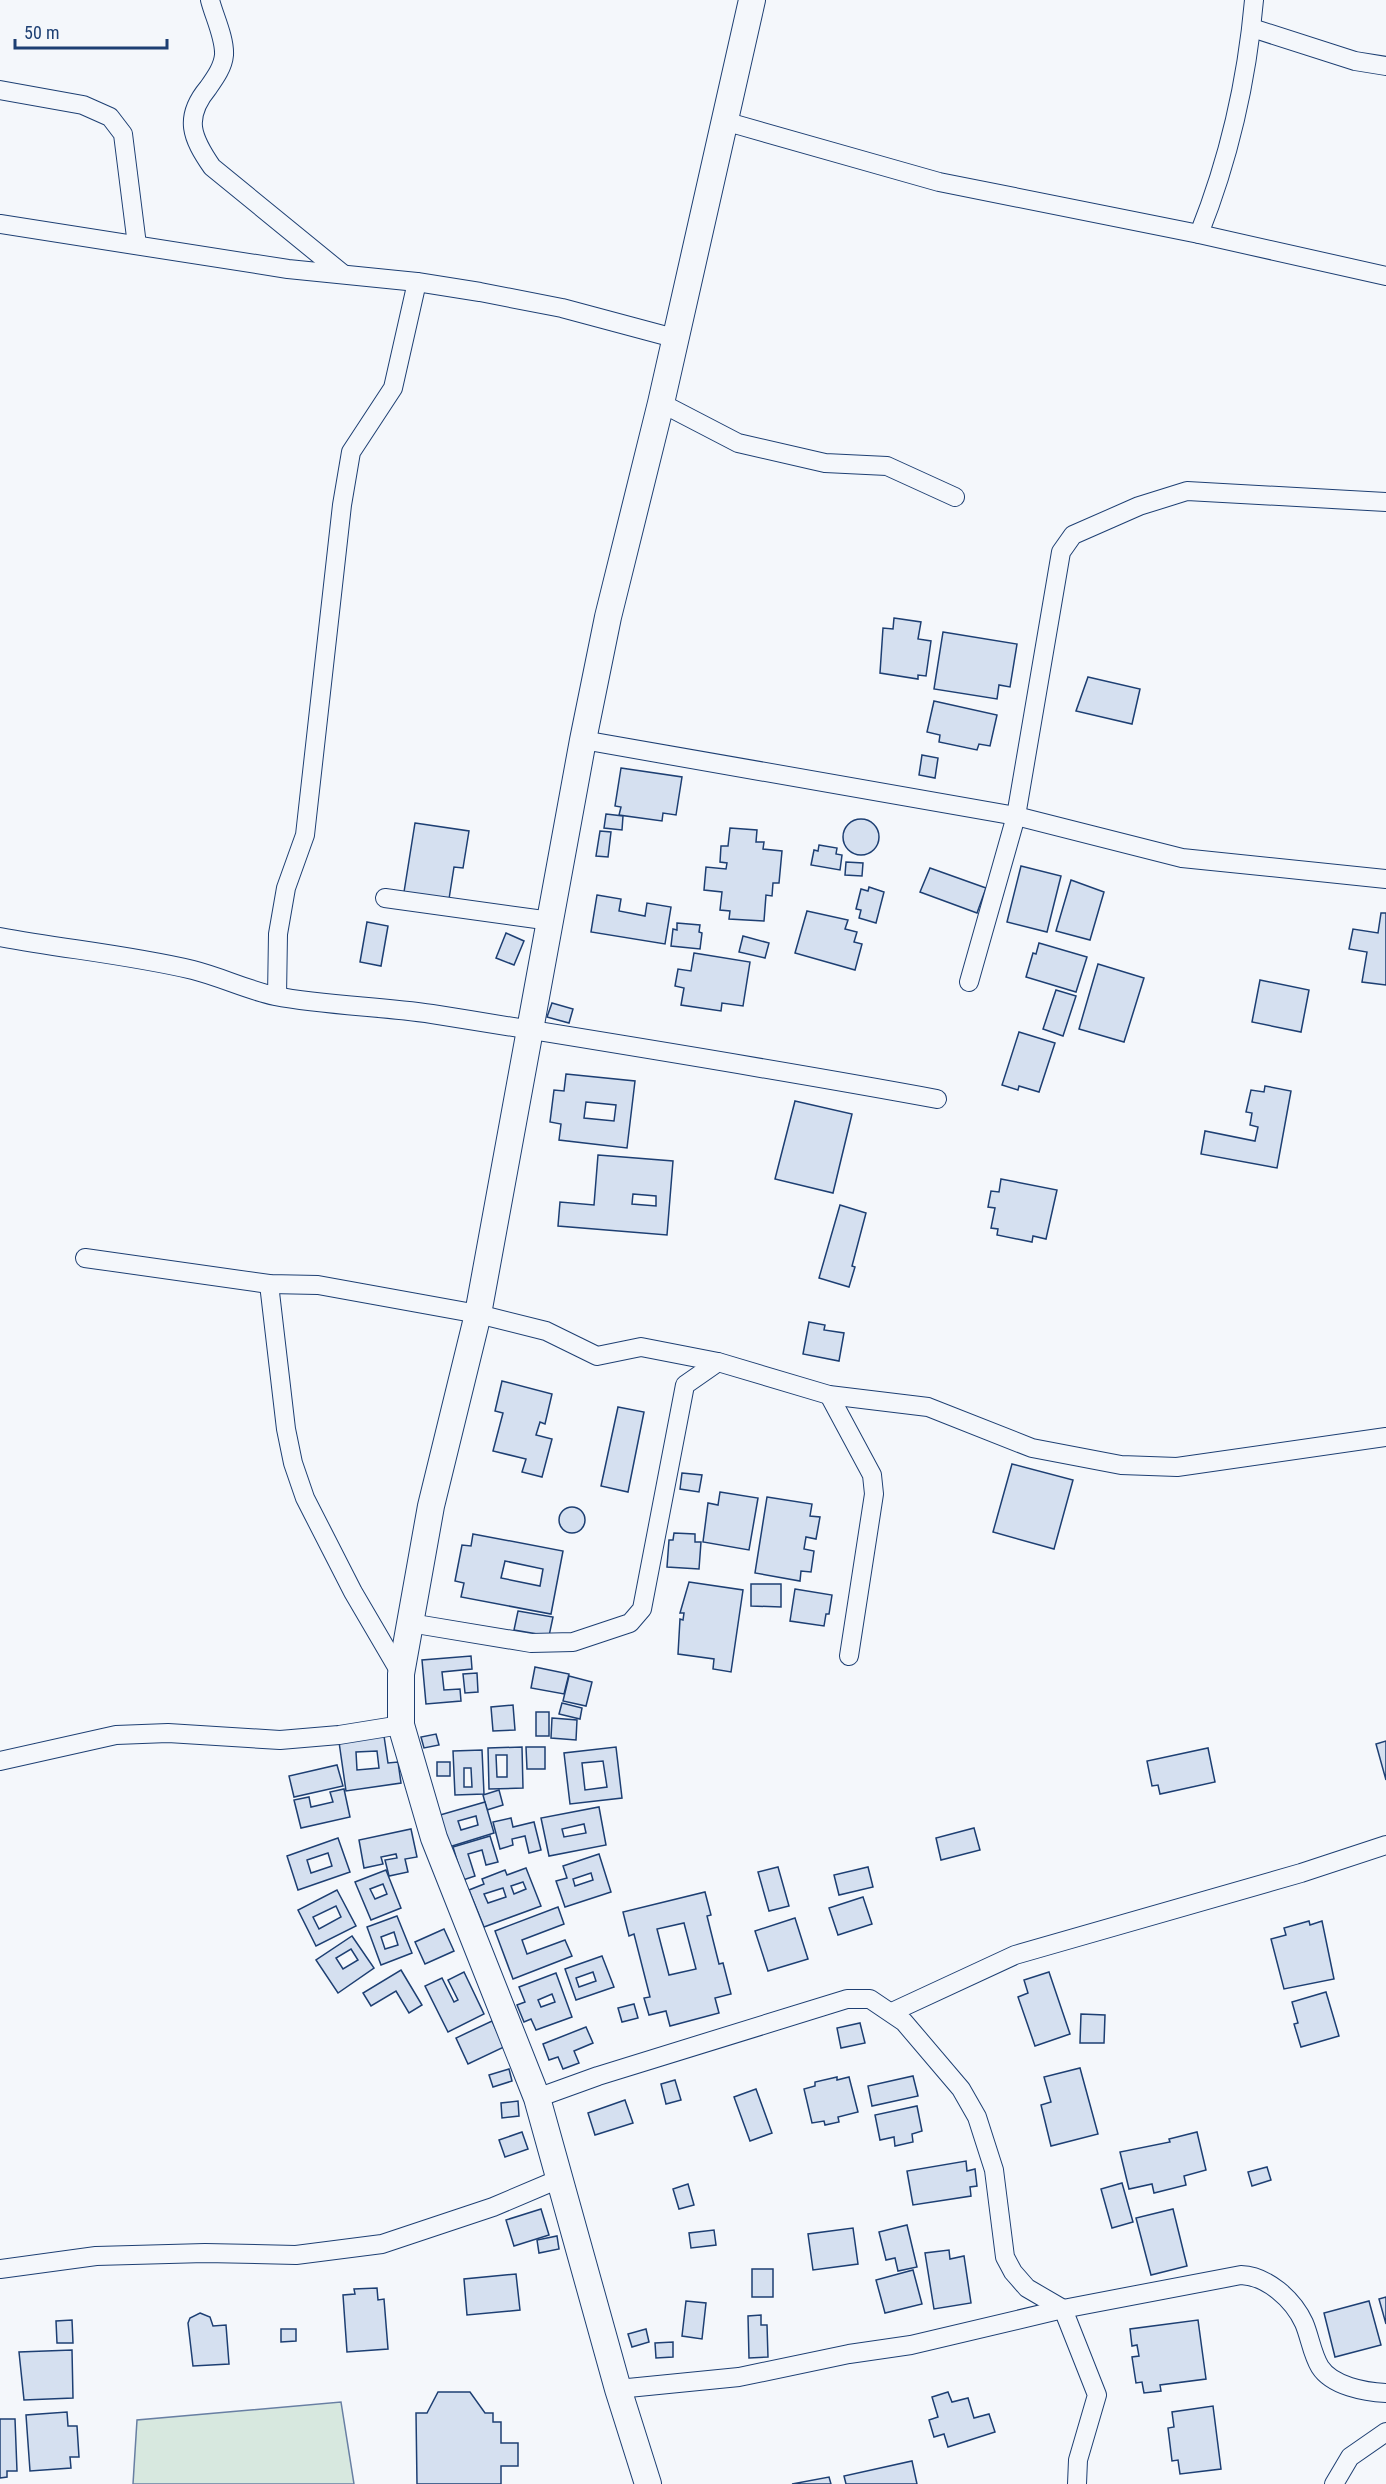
<svg xmlns="http://www.w3.org/2000/svg" width="1386" height="2484" font-family="'Roboto Condensed',sans-serif">
<style>
.green{fill:#d7e8df;stroke:#687fa3;stroke-width:1.5}
.building{fill:#d5e0f0;stroke:#1d3f73;stroke-width:1.5;fill-rule:evenodd}
.lines{fill:none;stroke-linecap:round;stroke-linejoin:round}
.street-casing{stroke:#1d3f73;stroke-width:20}
.secondary-casing{stroke:#1d3f73;stroke-width:28}
.street{stroke:#f4f7fb;stroke-width:18}
.secondary{stroke:#f4f7fb;stroke-width:26}
</style>
<rect width="100%" height="100%" fill="#f4f7fb"/>
<polygon class="green" points="341,2402 354,2484 133,2484 137,2420"/>
<g class="building">
<polygon points="894,618 921,622 918,639 931,641 926,676 918,675 918,679 880,673 883,628 893,629"/>
<polygon points="943,632 1017,644 1010,687 999,685 997,699 934,689"/>
<polygon points="1088,677 1140,689 1132,724 1076,711"/>
<polygon points="934,701 997,715 990,746 979,744 977,750 939,742 940,735 927,732"/>
<polygon points="922,755 938,758 935,778 919,775"/>
<polygon points="621,768 682,777 676,815 663,813 662,821 619,815 621,807 615,806"/>
<polygon points="606,814 623,816 622,830 604,828"/>
<circle cx="861" cy="837" r="18"/>
<polygon points="415,823 469,831 463,868 454,867 449,899 404,892"/>
<polygon points="730,828 757,830 756,842 764,842 763,849 782,851 779,883 773,883 772,896 766,895 764,921 729,919 730,911 720,910 722,892 704,890 706,867 726,869 727,863 720,862 721,846 728,846"/>
<polygon points="600,831 611,832 608,857 596,856"/>
<polygon points="819,845 837,848 836,854 842,855 840,870 811,865 814,850 818,851"/>
<polygon points="846,862 863,863 862,876 845,875"/>
<polygon points="1021,866 1061,876 1047,932 1007,922"/>
<polygon points="930,868 986,888 977,913 920,892"/>
<polygon points="1071,880 1104,892 1090,940 1056,931"/>
<polygon points="869,887 884,892 876,923 859,918 861,910 856,909 861,889 868,891"/>
<polygon points="597,895 621,899 619,911 645,916 647,903 671,907 665,944 591,932"/>
<polygon points="807,911 848,920 845,929 857,932 854,942 862,944 855,970 795,953"/>
<polygon points="1381,913 1386,913 1386,985 1362,982 1367,952 1349,949 1353,929 1378,933"/>
<polygon points="367,922 388,926 381,966 360,962"/>
<polygon points="677,923 700,925 699,932 702,933 700,949 671,946 673,929 677,930"/>
<polygon points="506,933 524,941 514,965 496,958"/>
<polygon points="743,936 769,943 765,958 739,952"/>
<polygon points="1039,943 1087,957 1076,992 1026,977 1033,953 1036,954"/>
<polygon points="694,953 750,962 743,1006 722,1003 721,1011 681,1005 684,988 675,986 678,969 691,971"/>
<polygon points="1098,964 1144,978 1124,1042 1079,1029"/>
<polygon points="1260,980 1309,990 1301,1032 1252,1022"/>
<polygon points="1056,990 1076,996 1063,1036 1043,1029"/>
<polygon points="552,1003 573,1009 569,1023 547,1017"/>
<polygon points="1019,1032 1055,1043 1039,1092 1019,1086 1018,1090 1002,1085"/>
<path d="M566,1074L635,1081L627,1148L559,1140L561,1124L550,1122L554,1090L564,1091ZM586,1102L616,1105L614,1121L584,1118Z"/>
<polygon points="1265,1086 1291,1091 1277,1168 1201,1154 1205,1131 1255,1141 1258,1127 1250,1125 1252,1113 1246,1112 1251,1090 1264,1092"/>
<polygon points="795,1101 852,1114 833,1193 775,1179"/>
<path d="M598,1155L673,1161L667,1235L558,1226L560,1202L594,1205ZM633,1194L656,1196V1206L632,1204Z"/>
<polygon points="1001,1179 1057,1190 1046,1239 1033,1236 1032,1242 997,1235 998,1229 991,1228 995,1208 988,1207 991,1191 999,1192"/>
<polygon points="840,1205 866,1213 852,1266 855,1267 849,1287 819,1278"/>
<polygon points="809,1322 825,1325 824,1330 844,1333 839,1361 803,1354"/>
<polygon points="502,1381 552,1394 545,1424 540,1422 536,1435 552,1439 542,1477 522,1472 526,1459 493,1451 503,1413 495,1411"/>
<polygon points="618,1407 644,1412 628,1492 601,1486"/>
<polygon points="1012,1464 1073,1480 1054,1549 993,1532"/>
<polygon points="682,1473 702,1475 699,1492 680,1489"/>
<polygon points="720,1492 758,1498 749,1550 703,1542 708,1503 718,1505"/>
<polygon points="767,1497 812,1504 810,1516 820,1517 816,1539 806,1537 804,1549 814,1551 811,1572 801,1571 800,1581 755,1573"/>
<circle cx="572" cy="1520" r="13"/>
<polygon points="674,1533 695,1534 695,1542 701,1542 699,1569 667,1567 669,1540 673,1540"/>
<path d="M473,1534L563,1551L551,1614L461,1597L464,1583L455,1581L462,1545L471,1546ZM505,1561L543,1569L540,1586L501,1578Z"/>
<polygon points="689,1582 743,1590 731,1672 713,1669 714,1659 678,1654 680,1619 683,1620 684,1613 680,1613"/>
<polygon points="751,1584 781,1584 781,1607 751,1606"/>
<polygon points="795,1589 832,1595 829,1614 826,1614 824,1626 790,1621"/>
<polygon points="518,1611 553,1617 549,1636 514,1630"/>
<polygon points="471,1656 472,1669 442,1672 444,1690 460,1689 461,1701 426,1704 422,1660"/>
<polygon points="535,1667 569,1674 564,1694 531,1688"/>
<polygon points="477,1673 478,1692 465,1693 463,1674"/>
<polygon points="569,1676 592,1682 586,1706 563,1701"/>
<polygon points="562,1703 582,1708 580,1719 559,1714"/>
<polygon points="513,1705 515,1730 493,1731 491,1707"/>
<rect x="536" y="1712" width="13" height="24"/>
<polygon points="552,1718 577,1720 576,1740 551,1738"/>
<polygon points="436,1734 439,1745 424,1748 421,1737"/>
<path d="M384,1736L388,1763L398,1762L401,1783L346,1791L339,1742ZM377,1751L379,1768L357,1770L356,1752Z"/>
<polygon points="1386,1741 1386,1780 1376,1744"/>
<path d="M522,1747L523,1788L489,1789L488,1748ZM496,1755H507V1777H497Z"/>
<polygon points="526,1747 545,1747 545,1769 527,1769"/>
<path d="M616,1747L622,1798L570,1804L564,1753ZM603,1761L607,1787L585,1790L582,1763Z"/>
<polygon points="1208,1748 1215,1782 1160,1794 1158,1785 1152,1786 1147,1761"/>
<path d="M482,1750L484,1794L455,1795L453,1751ZM464,1768H471L472,1787H464Z"/>
<rect x="437" y="1762" width="13" height="14"/>
<polygon points="337,1765 343,1786 294,1797 289,1776"/>
<polygon points="344,1789 350,1817 301,1828 294,1800 309,1797 311,1807 333,1802 330,1792"/>
<polygon points="499,1790 503,1805 487,1810 483,1795"/>
<path d="M485,1802L494,1833L449,1847L440,1815ZM476,1816L478,1825L461,1830L458,1821Z"/>
<path d="M599,1807L606,1845L549,1856L541,1818ZM584,1824L586,1833L564,1837L562,1829Z"/>
<polygon points="511,1818 513,1827 534,1822 541,1850 529,1853 525,1836 512,1839 513,1845 500,1849 493,1822"/>
<polygon points="974,1828 980,1850 941,1860 936,1838"/>
<polygon points="411,1829 417,1857 405,1859 408,1872 389,1876 385,1860 397,1858 396,1854 381,1857 383,1864 364,1868 359,1840"/>
<polygon points="490,1836 498,1862 486,1865 482,1850 468,1854 475,1876 463,1880 453,1847"/>
<path d="M338,1838L350,1872L298,1890L287,1856ZM328,1853L332,1866L311,1873L307,1860Z"/>
<path d="M599,1854L611,1892L565,1907L556,1881L567,1878L563,1866ZM591,1873L593,1880L575,1886L573,1879Z"/>
<polygon points="778,1867 789,1906 769,1911 758,1872"/>
<polygon points="868,1867 873,1887 839,1895 834,1875"/>
<path d="M526,1868L541,1906L484,1927L469,1890L484,1884L482,1879L505,1870L507,1875ZM523,1882L526,1889L514,1894L511,1886ZM503,1888L506,1897L488,1903L484,1894Z"/>
<path d="M386,1870L401,1908L371,1920L355,1882ZM383,1884L387,1894L375,1899L370,1889Z"/>
<path d="M337,1890L356,1926L316,1946L298,1910ZM336,1906L341,1917L319,1929L313,1917Z"/>
<path d="M705,1892L711,1915L707,1916L719,1964L723,1963L731,1994L715,1998L719,2013L670,2026L666,2011L649,2015L644,1998L650,1997L634,1934L629,1936L623,1912ZM684,1923L696,1969L669,1975L657,1929Z"/>
<polygon points="863,1897 872,1924 838,1935 829,1908"/>
<polygon points="558,1907 564,1924 522,1940 527,1954 565,1940 572,1956 513,1979 495,1931"/>
<path d="M397,1916L412,1953L381,1965L367,1927ZM394,1932L398,1945L385,1949L381,1937Z"/>
<polygon points="795,1918 808,1959 768,1971 755,1931"/>
<polygon points="1309,1921 1310,1925 1322,1921 1334,1979 1284,1989 1271,1939 1286,1935 1284,1928"/>
<polygon points="444,1929 454,1951 425,1964 415,1942"/>
<path d="M352,1936L374,1968L338,1993L316,1960ZM351,1949L358,1960L343,1969L336,1958Z"/>
<path d="M602,1956L614,1987L576,2000L565,1969ZM593,1972L596,1981L579,1987L576,1978Z"/>
<polygon points="401,1970 422,2005 409,2013 396,1991 371,2006 363,1993"/>
<polygon points="464,1972 484,2014 448,2032 425,1986 442,1978 454,2002 458,2000 448,1980"/>
<polygon points="1049,1972 1070,2034 1035,2046 1018,1997 1028,1993 1024,1980"/>
<path d="M556,1973L572,2017L536,2030L531,2019L524,2022L517,2005L525,2002L519,1987ZM552,1994L555,2002L541,2007L538,2000Z"/>
<polygon points="1326,1992 1339,2036 1301,2047 1294,2024 1298,2023 1292,2002"/>
<polygon points="634,2004 638,2018 622,2022 618,2008"/>
<polygon points="1081,2014 1105,2015 1104,2043 1080,2043"/>
<polygon points="492,2021 504,2047 468,2064 456,2038"/>
<polygon points="860,2023 865,2043 841,2048 837,2028"/>
<polygon points="586,2027 593,2043 574,2051 579,2063 563,2069 558,2057 549,2060 543,2044"/>
<polygon points="1080,2068 1098,2134 1051,2146 1041,2105 1051,2102 1044,2077"/>
<polygon points="509,2069 512,2081 493,2087 489,2075"/>
<polygon points="913,2076 918,2096 872,2106 868,2086"/>
<polygon points="837,2077 837,2080 849,2077 858,2112 838,2117 839,2122 825,2125 824,2121 812,2123 804,2089 815,2086 815,2082"/>
<polygon points="675,2080 681,2100 666,2104 661,2084"/>
<polygon points="756,2089 772,2133 750,2141 734,2097"/>
<polygon points="625,2100 633,2123 595,2135 588,2113"/>
<polygon points="518,2101 519,2116 502,2118 501,2103"/>
<polygon points="917,2106 922,2131 912,2134 913,2142 895,2146 894,2137 880,2140 875,2115"/>
<polygon points="522,2132 528,2149 505,2157 499,2140"/>
<polygon points="1197,2132 1206,2170 1184,2176 1186,2185 1154,2193 1152,2184 1129,2189 1120,2152 1170,2142 1169,2139"/>
<polygon points="966,2161 967,2171 975,2169 977,2186 970,2187 971,2196 913,2205 907,2171"/>
<polygon points="1267,2167 1271,2180 1252,2186 1248,2172"/>
<polygon points="1122,2183 1133,2222 1112,2228 1101,2189"/>
<polygon points="688,2184 694,2205 679,2209 673,2189"/>
<polygon points="541,2209 549,2235 514,2246 506,2220"/>
<polygon points="1173,2209 1187,2266 1151,2275 1136,2218"/>
<polygon points="907,2225 917,2267 898,2271 895,2258 886,2260 879,2232"/>
<polygon points="853,2228 858,2264 813,2270 808,2234"/>
<polygon points="714,2230 716,2245 691,2248 689,2233"/>
<polygon points="557,2236 559,2249 539,2253 537,2240"/>
<polygon points="949,2250 950,2259 964,2256 971,2303 934,2309 925,2253"/>
<rect x="752" y="2269" width="21" height="28"/>
<polygon points="913,2270 922,2304 885,2313 876,2280"/>
<polygon points="516,2274 520,2310 467,2315 464,2279"/>
<polygon points="377,2288 378,2300 384,2299 388,2349 347,2352 343,2295 355,2294 354,2289"/>
<polygon points="1386,2297 1386,2324 1379,2299"/>
<polygon points="686,2301 706,2303 702,2339 682,2336"/>
<polygon points="1369,2301 1381,2345 1335,2357 1324,2313"/>
<polygon points="200,2313 210,2317 213,2326 226,2325 229,2364 193,2366 188,2323 190,2318"/>
<polygon points="761,2315 761,2325 767,2325 768,2357 749,2358 748,2316"/>
<polygon points="72,2320 73,2343 57,2343 56,2321"/>
<polygon points="1198,2320 1206,2379 1160,2385 1161,2391 1144,2393 1142,2382 1136,2383 1132,2357 1139,2356 1137,2345 1132,2346 1130,2329"/>
<polygon points="281,2329 296,2329 296,2341 281,2342"/>
<polygon points="646,2329 649,2342 632,2347 628,2334"/>
<polygon points="673,2342 673,2357 656,2358 655,2343"/>
<polygon points="72,2350 73,2398 24,2400 19,2352"/>
<polygon points="438,2392 470,2392 485,2413 493,2413 493,2422 501,2422 501,2443 518,2443 518,2466 501,2466 501,2484 417,2484 416,2413 427,2413"/>
<polygon points="948,2392 952,2402 968,2398 974,2418 989,2414 995,2432 948,2447 944,2434 934,2437 929,2420 938,2417 932,2397"/>
<polygon points="1213,2406 1221,2469 1180,2474 1178,2460 1172,2461 1168,2428 1174,2427 1172,2412"/>
<polygon points="67,2412 68,2426 77,2426 79,2457 70,2457 71,2468 30,2471 26,2415"/>
<polygon points="0,2419 15,2419 17,2471 7,2471 7,2477 0,2478"/>
<polygon points="912,2461 917,2484 846,2484 844,2476"/>
<polygon points="829,2477 831,2484 792,2484"/>
</g>
<g class="lines">
<defs>
<g id="street">
<path d="M210,0C214,16 225,38 224,55C223,67 215,78 208,88C183,118 192,138 212,167L343,274"/>
<polyline points="1252,28 1355,61 1386,66"/>
<polyline points="0,90 83,105 110,117 123,134 137,245"/>
<polyline points="724,121 939,182 1199,234 1386,276"/>
<polyline points="0,224 288,269 417,282 480,292 562,308 674,338"/>
<path d="M1199,234C1229,159 1247,80 1254,0"/>
<polyline points="661,403 738,443 825,463 887,466 955,497"/>
<polyline points="583,740 1016,816 1182,858 1386,879"/>
<polyline points="385,898 551,921"/>
<path d="M0,937C64,949 130,955 193,970C221,977 247,990 275,996C327,1006 380,1006 432,1014C601,1041 769,1068 937,1099"/>
<polyline points="969,982 1016,816 1061,552 1073,535 1139,506 1187,491 1386,502"/>
<polyline points="277,996 278,934 286,888 305,835 342,505 351,452 393,388 417,282"/>
<polyline points="85,1258 269,1284 318,1285 478,1314 546,1331 597,1356 641,1347 718,1362 829,1395 928,1407 1032,1448 1121,1465 1177,1467 1386,1437"/>
<polyline points="269,1284 286,1429 293,1463 305,1498 353,1592 401,1674"/>
<polyline points="829,1395 872,1475 874,1494 849,1656"/>
<polyline points="410,1623 531,1643 573,1642 630,1623 642,1609 685,1385 718,1362"/>
<polyline points="0,1761 116,1735 168,1733 280,1740 339,1735 401,1725"/>
<polyline points="892,2012 1015,1955 1301,1873 1386,1845"/>
<polyline points="537,2098 598,2076 847,1999 870,1999 904,2022 961,2089 977,2117 994,2170 1005,2257 1013,2272 1027,2288 1063,2309 1097,2395 1078,2460 1077,2484"/>
<polyline points="0,2269 96,2256 205,2253 296,2255 382,2244 493,2207 559,2179"/>
<path d="M618,2389L739,2377L849,2354L911,2345L1063,2309L1241,2275C1267,2276 1293,2299 1304,2323C1310,2337 1312,2354 1320,2367C1332,2386 1365,2392 1386,2393"/>
<polyline points="1334,2484 1350,2457 1386,2432"/>
</g>
<polyline id="secondary" points="648,2484 618,2389 537,2098 434,1838 401,1725 401,1674 431,1506 478,1314 583,740 608,617 661,403 752,0"/>
</defs>
<use href="#street" class="street-casing"/>
<use href="#secondary" class="secondary-casing"/>
<use href="#street" class="street"/>
<use href="#secondary" class="secondary"/>
</g>
<path d="M15 39v9h152v-9" fill="none" stroke="#1d3f73" stroke-width="3"/>
<text x="24" y="39" font-size="18" fill="#1d3f73" stroke="#f4f7fb" stroke-width="4.5" paint-order="stroke">50 m</text>
</svg>
